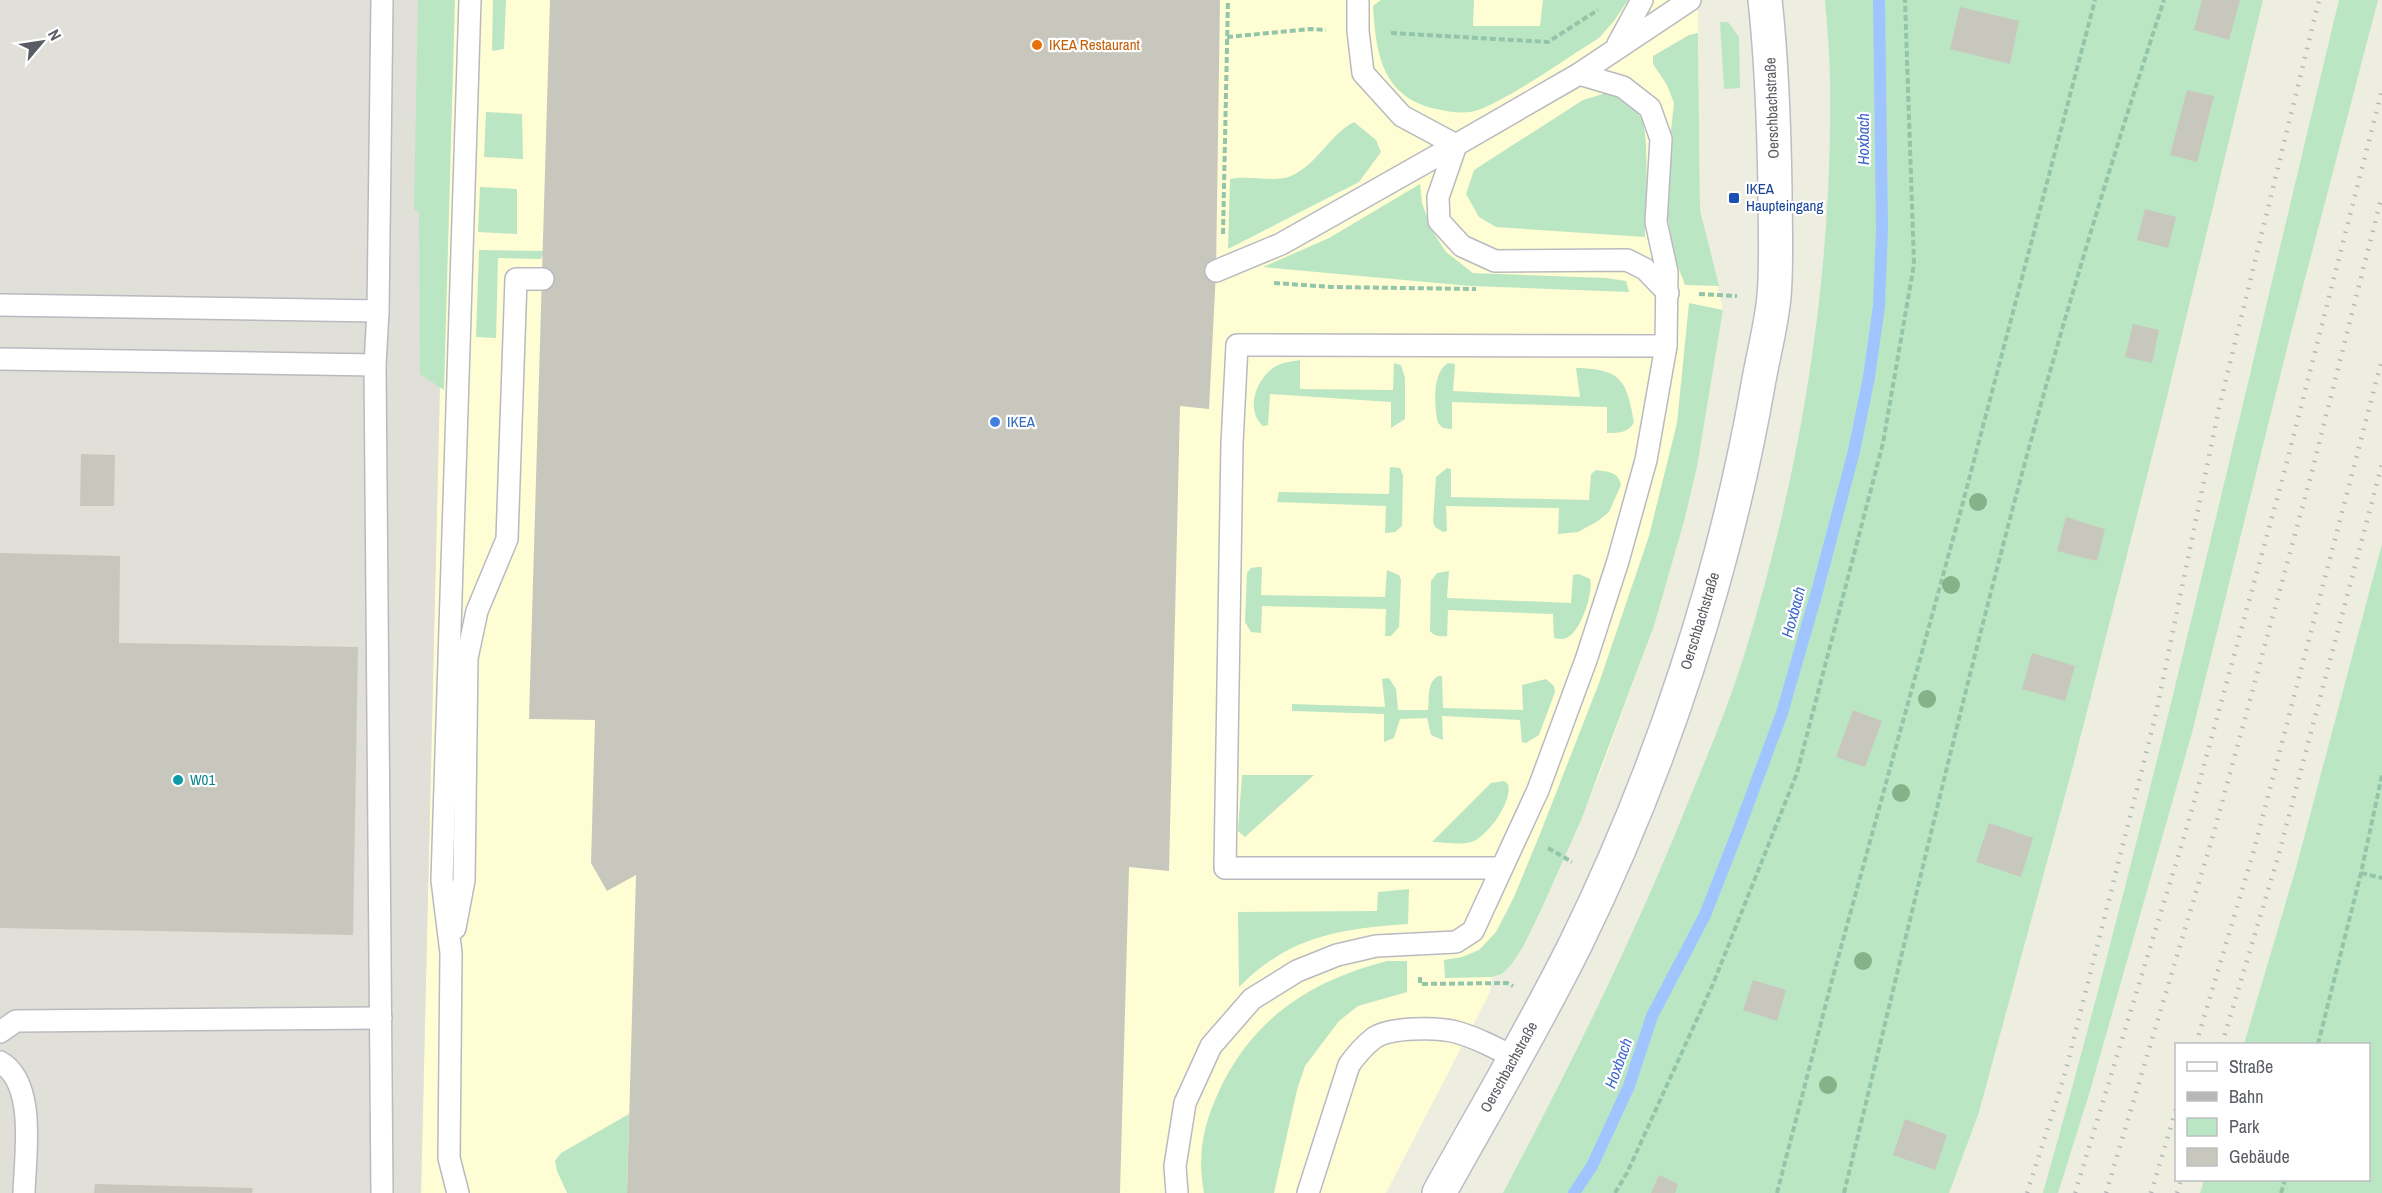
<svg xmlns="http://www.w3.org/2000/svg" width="2382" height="1193" font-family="'Archivo Narrow',sans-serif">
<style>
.commercial{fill:#fffdd4}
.industrial{fill:#e0dfd8}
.green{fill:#bbe6c3}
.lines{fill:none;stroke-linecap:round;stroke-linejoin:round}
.stream{stroke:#9fc4ff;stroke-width:12}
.building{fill:#c8c7be}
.lane-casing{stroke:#b9bac0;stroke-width:24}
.secondary-casing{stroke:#bbbdc5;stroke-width:36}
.path{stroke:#93c5aa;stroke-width:4;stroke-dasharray:6 3;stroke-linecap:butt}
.lane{stroke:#fff;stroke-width:21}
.secondary{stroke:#fff;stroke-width:33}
.rail{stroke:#b6b7b7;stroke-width:4.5;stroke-dasharray:1.5 8;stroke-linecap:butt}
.tree{fill:#84b389}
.food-dot{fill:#e8710a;stroke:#fff;stroke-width:2}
.transit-dot{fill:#1a4fb4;stroke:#fff;stroke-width:2}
.shop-dot{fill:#3f7fe0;stroke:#fff;stroke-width:2}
.culture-dot{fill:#0f9aa8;stroke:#fff;stroke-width:2}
.labels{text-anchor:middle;stroke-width:4.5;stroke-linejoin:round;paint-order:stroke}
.food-label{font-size:15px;fill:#c56008;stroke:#fff;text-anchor:start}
.street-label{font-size:15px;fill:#595c62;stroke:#fff}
.transit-label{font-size:15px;fill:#164399;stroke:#fff;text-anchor:start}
.shop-label{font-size:15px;fill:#366cbe;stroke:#fff;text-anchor:start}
.culture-label{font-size:15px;fill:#0d838f;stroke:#fff;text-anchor:start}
.water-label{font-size:16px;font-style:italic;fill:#3c67c8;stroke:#fff}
</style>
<rect width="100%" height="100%" fill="#edede0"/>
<polygon class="commercial" points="449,0 1698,0 1700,210 1723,310 1697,467 1685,518 1654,626 1600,773 1541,910 1523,947 1511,965 1502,974 1492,977 1490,992 1386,1193 421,1193"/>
<polygon class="industrial" points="0,0 449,0 421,1193 0,1193"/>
<g class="green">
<polygon points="418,0 455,0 444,390 420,374 419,212 414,209"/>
<polygon points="493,0 506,0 504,49 492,51"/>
<path d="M1381,0H1474L1473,26H1540L1543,0H1628L1614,21L1599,38C1562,61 1520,92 1481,109C1467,115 1451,112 1436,109C1382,97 1376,54 1373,6Z"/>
<path d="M1825,0H2263L2163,413L2073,766L1979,1112L1949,1193H1503C1571,1065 1635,935 1689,800C1708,754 1728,707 1743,659C1801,473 1833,277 1830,82C1830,55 1827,27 1825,0Z"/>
<path d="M2339,0H2378L2291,332L2193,729L2090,1091L2058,1193H2043C2154,799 2243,398 2339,0Z"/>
<polygon points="1720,22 1728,22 1739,37 1740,88 1724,89"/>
<polygon points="1698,33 1700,210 1719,286 1685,285 1675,259 1668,219 1668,157 1674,103 1667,85 1653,64 1653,56 1689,35"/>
<path d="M1606,93C1620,98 1635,105 1642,120C1650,139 1645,213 1645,237L1496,227L1479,217L1466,194L1474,170L1583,100Z"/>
<polygon points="486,112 522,114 523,159 484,157"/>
<path d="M1354,122L1376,140L1381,152L1359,182L1228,249L1230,179C1248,175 1276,183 1291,176C1319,163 1330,134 1354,122Z"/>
<polygon points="1420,184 1422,203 1431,229 1446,252 1473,273 1606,278 1626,281 1629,292 1470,286 1263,267 1329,238"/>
<polygon points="480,187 517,189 517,234 478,232"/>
<polygon points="479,250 544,251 541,259 498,258 496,338 476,337"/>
<polygon points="1689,303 1723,310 1697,467 1685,518 1654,626 1581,820 1541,910 1523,947 1511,965 1502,974 1492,977 1445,978 1444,960 1462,957 1479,950 1496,932 1514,897 1540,834 1599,683 1649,536 1677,423"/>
<path d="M1300,360V389L1393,390L1394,363L1401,365L1405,378V419L1391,428V402L1270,394L1268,425L1263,426C1245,410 1256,380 1273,368C1281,362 1291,362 1300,360Z"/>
<path d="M1448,363L1455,364L1453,391L1580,397L1576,368C1621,369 1627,380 1634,422C1629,433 1618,433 1607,433V407L1452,402V429L1443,428L1438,423C1434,407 1432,372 1448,363Z"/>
<polygon points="1390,467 1400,468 1403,475 1402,526 1395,532 1385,533 1386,506 1277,502 1279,492 1389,494"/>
<path d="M1447,468L1451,469V497L1589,500L1591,474L1596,470C1608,472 1618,471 1621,485L1609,512L1598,521L1578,532L1558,534L1559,508L1446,506L1447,531L1443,532L1435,527L1433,522L1436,477Z"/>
<polygon points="2382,544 2382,1193 2200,1193 2204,1180 2368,1180 2368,1044 2244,1044 2296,868"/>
<polygon points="1257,567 1262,567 1261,595 1385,597 1387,570 1399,575 1401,580 1399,627 1391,636 1385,636 1386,609 1262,606 1261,633 1251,632 1245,622 1247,573 1251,568"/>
<path d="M1449,571L1447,598L1571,603L1573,575L1579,574L1590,579C1594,591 1581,631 1568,637C1563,640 1559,639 1554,638L1553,614L1448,610L1447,636C1441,637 1434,636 1430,631L1431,581L1437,573Z"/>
<path d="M1438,676H1442L1443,708L1523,710L1522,685L1546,679L1554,686L1555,692L1539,735L1526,743L1522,742L1520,720L1442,716L1443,740L1431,735L1427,718L1400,719L1394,738L1384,742V714L1292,711V704L1385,707L1382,679L1389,678L1396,689L1398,710H1428C1430,697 1426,684 1438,676Z"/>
<polygon points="1242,775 1314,775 1245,837 1238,831"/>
<path d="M1504,781L1508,784C1513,801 1489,834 1474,841C1462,846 1444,842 1432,842L1491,783Z"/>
<path d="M1409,889L1408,924C1338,929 1290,936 1239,987L1238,912L1377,911L1378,892Z"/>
<path d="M1387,961H1407V992L1358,1006L1339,1021L1305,1066L1297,1090L1274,1193H1204C1197,1156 1203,1125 1219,1091C1253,1018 1310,981 1387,961Z"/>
<polygon points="629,1114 627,1193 567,1193 557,1171 555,1161 561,1153"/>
</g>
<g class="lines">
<polyline class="stream" points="1574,1193 1592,1166 1629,1086 1652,1016 1705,915 1738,831 1782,713 1818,588 1854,451 1869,377 1879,306 1882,229 1879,0"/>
</g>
<g class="building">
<polygon points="550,0 1220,0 1216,271 1209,409 1180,406 1169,871 1129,867 1120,1193 627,1193 636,875 607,891 591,863 595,720 529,719"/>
<polygon points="2202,0 2240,0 2229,40 2194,30"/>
<polygon points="1960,7 2019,21 2010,64 1950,49"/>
<polygon points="2187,90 2214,96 2197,162 2170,155"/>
<polygon points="2145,209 2176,217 2168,248 2137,240"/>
<polygon points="2133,324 2159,330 2152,363 2125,357"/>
<polygon points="81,454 115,455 114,506 80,506"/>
<polygon points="2066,517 2105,529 2097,561 2057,551"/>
<polygon points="0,553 120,556 119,643 358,647 353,935 0,928"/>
<polygon points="2032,653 2075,666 2065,701 2022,689"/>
<polygon points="1853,710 1882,721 1865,767 1836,757"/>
<polygon points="1989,823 2033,838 2021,877 1976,862"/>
<polygon points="1753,980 1786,990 1777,1021 1743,1010"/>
<polygon points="1905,1119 1947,1135 1935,1170 1893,1155"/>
<polygon points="1659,1175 1678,1184 1675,1193 1651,1193"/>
<polygon points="95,1184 253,1188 252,1193 94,1193"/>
</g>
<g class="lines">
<defs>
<g id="lane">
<polyline points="382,0 378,311 375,365 382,1193"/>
<polyline points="1358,0 1358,31 1363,73 1402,116 1456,145"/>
<polyline points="1618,44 1642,0"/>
<polyline points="1456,145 1438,197 1439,221 1462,246 1495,261 1627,260 1645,269 1668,293"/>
<polyline points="1216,271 1281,244 1456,145 1579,74 1690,0"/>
<polyline points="0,305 378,311"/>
<polyline points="0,359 375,365"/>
<polyline points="1501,868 1225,868 1232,443 1237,345 1666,346"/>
<polyline points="455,928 464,880 467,658 477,611 507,539 516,279 543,279"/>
<polyline points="0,1032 16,1021 381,1018"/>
<path d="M0,1062C37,1083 25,1156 24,1193"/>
<polyline points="458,1193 449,1158 451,953 442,880 470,0"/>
<polyline points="1177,1193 1175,1166 1185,1103 1211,1046 1252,999 1297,971 1337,955 1376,946 1456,942 1473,931 1538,790 1586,660 1618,561 1646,460 1666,346 1667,272 1656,222 1661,139 1650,108 1623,87 1579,74"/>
<path d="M1308,1193L1349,1065C1356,1055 1364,1046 1374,1038C1390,1027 1437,1027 1456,1032C1477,1038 1496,1048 1515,1058"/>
</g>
<path id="secondary" d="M1439,1193C1485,1110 1534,1028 1576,943C1661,770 1725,574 1758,385C1763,356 1771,327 1774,297C1777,262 1775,225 1775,190C1774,126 1772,63 1765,0"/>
</defs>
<use href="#lane" class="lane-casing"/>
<use href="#secondary" class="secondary-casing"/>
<g class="path">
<polyline points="1391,33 1548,42 1598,10"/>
<polyline points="1227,37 1311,29 1326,30"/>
<polyline points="1223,234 1228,0"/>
<polyline points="1274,283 1332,287 1476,289"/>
<polyline points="1699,294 1737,296"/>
<polyline points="1548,848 1572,862"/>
<polyline points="2361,873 2382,878"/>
<polyline points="1420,977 1420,984 1507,983 1513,986"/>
<polyline points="2318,1044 2361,873 2382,775"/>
<polyline points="1615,1193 1627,1173 1713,984 1797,773 1883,443 1914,264 1905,0"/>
<polyline points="1777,1193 1832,980 1962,506 2095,0"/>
<path d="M1844,1193C1907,936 1966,677 2036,422C2075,280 2118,140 2164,0"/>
<polyline points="2281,1193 2285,1180"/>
</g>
<use href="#lane" class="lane"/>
<use href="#secondary" class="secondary"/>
<g class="rail">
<polyline points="2196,1044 2254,850 2382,359"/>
<polyline points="2222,1044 2278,857 2382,464"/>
<polyline points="2027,1193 2064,1077 2155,718 2219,408 2319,0"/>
<polyline points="2075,1193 2187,827 2283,477 2382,90"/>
<polyline points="2106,1193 2214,832 2309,483 2382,195"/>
<polyline points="2151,1193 2176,1109"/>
<polyline points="2177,1193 2181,1180"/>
</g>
</g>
<g class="tree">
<circle cx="1978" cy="502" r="9"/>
<circle cx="1951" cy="585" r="9"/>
<circle cx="1927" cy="699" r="9"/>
<circle cx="1901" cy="793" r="9"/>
<circle cx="1863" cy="961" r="9"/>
<circle cx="1828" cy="1085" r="9"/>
</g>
<circle class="food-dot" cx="1037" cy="45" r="6"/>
<rect class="transit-dot" x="1728" y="192" width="12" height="12" rx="3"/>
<circle class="shop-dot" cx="995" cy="422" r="6"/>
<circle class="culture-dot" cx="178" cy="780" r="6"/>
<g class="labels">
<g class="food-label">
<text x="1049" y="50">IKEA Restaurant</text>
</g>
<g class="street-label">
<text transform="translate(1772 108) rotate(-92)" y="5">Oerschbachstraße</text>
<text transform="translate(1700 621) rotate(-73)" y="5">Oerschbachstraße</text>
<text transform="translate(1509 1067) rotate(-61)" y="5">Oerschbachstraße</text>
</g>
<g class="transit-label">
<text x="1746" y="194">IKEA<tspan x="1746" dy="17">Haupteingang</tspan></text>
</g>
<g class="shop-label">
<text x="1007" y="427">IKEA</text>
</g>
<g class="culture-label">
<text x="190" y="785">W01</text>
</g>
<g class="water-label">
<text transform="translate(1863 139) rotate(-90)" y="6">Hoxbach</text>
<text transform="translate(1793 612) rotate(-75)" y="6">Hoxbach</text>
<text transform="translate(1618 1063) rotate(-70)" y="6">Hoxbach</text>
</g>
</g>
<rect x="2175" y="1043" width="195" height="138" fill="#ffffff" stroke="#bdbec0" stroke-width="1.5"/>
<rect x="2187" y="1062" width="30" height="9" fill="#ffffff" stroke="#bdbec0" stroke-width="1.5"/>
<text x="2229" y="1073" font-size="18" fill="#595c62">Straße</text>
<rect x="2187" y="1092" width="30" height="9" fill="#b6b7b7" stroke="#bdbec0" stroke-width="1.5"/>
<text x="2229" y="1103" font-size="18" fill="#595c62">Bahn</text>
<rect x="2187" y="1118" width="30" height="18" fill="#bbe6c3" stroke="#bdbec0" stroke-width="1.5"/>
<text x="2229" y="1133" font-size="18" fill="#595c62">Park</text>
<rect x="2187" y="1148" width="30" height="18" fill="#c8c7be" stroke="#bdbec0" stroke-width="1.5"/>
<text x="2229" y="1163" font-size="18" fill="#595c62">Gebäude</text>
<g transform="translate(42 42) rotate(61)" stroke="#ffffff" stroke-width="4.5" paint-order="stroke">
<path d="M0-4.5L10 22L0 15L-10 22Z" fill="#595c62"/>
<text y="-9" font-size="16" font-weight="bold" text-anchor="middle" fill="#595c62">N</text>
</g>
</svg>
